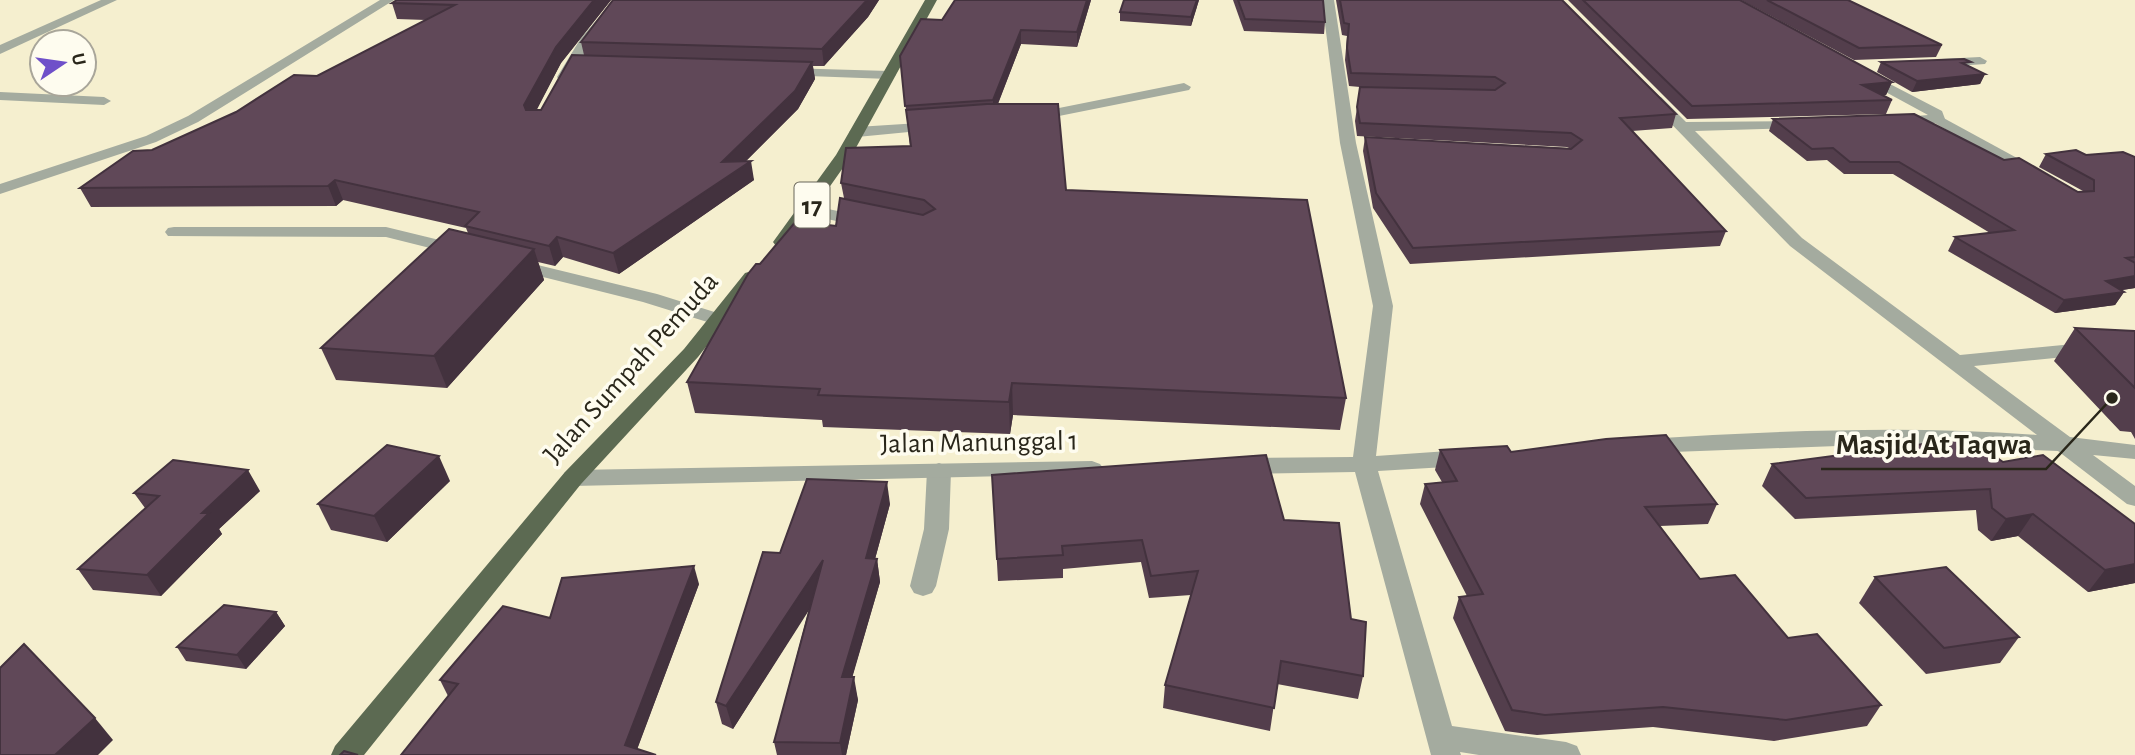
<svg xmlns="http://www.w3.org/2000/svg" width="2135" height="755" font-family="'Alegreya Sans',sans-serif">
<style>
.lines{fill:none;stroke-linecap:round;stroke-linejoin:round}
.service{fill:#a4ab9f;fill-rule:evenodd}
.minor{fill:#a4ab9f;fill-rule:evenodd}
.trunk{fill:#5c6a52;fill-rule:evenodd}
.wall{fill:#533e4c}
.shaded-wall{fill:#43323e}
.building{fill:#604858;stroke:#43323e;stroke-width:2}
.labels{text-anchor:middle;stroke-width:7;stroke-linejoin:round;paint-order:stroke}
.shield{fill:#fefcef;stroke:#69665a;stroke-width:2}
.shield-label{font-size:26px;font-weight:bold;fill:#29261a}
.street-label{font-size:28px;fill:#29261a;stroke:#fefcef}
.leader{fill:none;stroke:#29261a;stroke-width:2.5}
.callout-dot{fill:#29261a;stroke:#fefcef;stroke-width:2.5}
.callout-label{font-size:30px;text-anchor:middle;font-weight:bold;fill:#29261a;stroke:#fefcef;stroke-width:7;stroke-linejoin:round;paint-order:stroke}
</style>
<rect width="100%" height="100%" fill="#f5efcf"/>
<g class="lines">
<g class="service">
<polygon points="1184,83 1191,87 1189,90 1034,121 1027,117 1034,113"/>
<polygon points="1938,115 2039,170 2041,173 2039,176 2027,176 1933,122 1931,119 1933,116"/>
<polygon points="935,122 940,123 942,126 940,129 857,137 849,132 857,127"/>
<polygon points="809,205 871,218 874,222 865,227 803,214 801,210"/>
<polygon points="174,227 386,227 464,246 467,250 458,255 386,237 168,236 165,232 168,228"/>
<polygon points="513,259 657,294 724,315 727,319 717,325 643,302 507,268 504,264 507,260"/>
<polygon points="939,463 947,466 951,471 949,529 936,586 932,593 923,596 914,593 910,586 924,529 927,471 931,466"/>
</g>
<g class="minor">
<polygon points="101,0 117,0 0,54 0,45"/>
<polygon points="380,0 394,0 198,122 156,142 0,194 0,184 146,136 188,116"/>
<polygon points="614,0 626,0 592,43 569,80 559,80 557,77 581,38"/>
<polygon points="1322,0 1334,0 1356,143 1393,306 1376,456 1463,450 1471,453 1474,458 1471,463 1463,466 1378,471 1452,726 1566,742 1577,746 1581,755 1479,755 1460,752 1461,755 1431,755 1355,472 1240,474 1232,471 1228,466 1232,461 1240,458 1353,457 1373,306 1340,143"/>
<polygon points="1980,57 1987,61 1985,64 1941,67 1934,63 1941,59"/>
<polygon points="786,68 889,71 896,75 889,79 781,75 781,69"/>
<polygon points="1863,70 1942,111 1945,119 1938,123 1893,124 1891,121 1893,118 1928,115 1858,77 1858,71"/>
<polygon points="0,92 104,97 111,101 104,105 0,100"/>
<path d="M1656,96L1661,97L1686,122L1805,121L1807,124L1800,128L1695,131L1802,238L1960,355L2135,338V350L1974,366L2070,437L2135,445V459L2093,455L2135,486V506L2127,504L2058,451L1890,444L1646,453L1638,451L1635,446L1638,441L1646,439C1776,431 1907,425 2037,435L1790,246L1651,103L1649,100Z"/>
<polygon points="1092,461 1100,464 1104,469 1100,474 573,486 565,484 561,478 565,472 573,470"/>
</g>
<g class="trunk">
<polygon points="925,0 937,0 852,155 788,246 776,246 773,242 836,155"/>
<polygon points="752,271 761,277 698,357 581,484 364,755 331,755 335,746 565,472 684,349 745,273"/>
</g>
</g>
<g class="wall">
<polygon points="611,0 561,63 536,110 541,110 584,55 581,42 613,0 879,0 868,17 824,66 813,66 815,79 798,109 746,161 754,180 619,274 563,257 555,266 538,262 544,280 447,388 336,380 321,348 468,233 466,228 343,200 336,206 91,207 80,188 152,150 317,76 426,20 397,19 392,3"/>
<polygon points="1091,0 1077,47 1021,44 998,104 1066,190 1346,398 1340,430 1013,415 1010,434 823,427 822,420 695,413 687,382 760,264 836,226 844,198 841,183 910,146 900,56 942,20"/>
<polygon points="1199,0 1191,26 1120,21 1120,12"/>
<polygon points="1233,0 1323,0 1325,22 1324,34 1244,31"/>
<polygon points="1336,0 1562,0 1676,114 1672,128 1632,131 1726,231 1720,246 1410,264 1373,208 1363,151 1365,137 1569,148 1567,147 1357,136 1355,121 1360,87 1349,86 1345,60 1347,36 1342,35"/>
<polygon points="1568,0 1740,0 1892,82 1886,95 1882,95 1892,100 1886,114 1687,119"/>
<polygon points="1741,0 1848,0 1942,45 1936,57 1854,60"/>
<polygon points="1881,62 1969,66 1985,74 1980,84 1912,92 1877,72"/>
<polygon points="1773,119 2004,160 2078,192 2083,191 2039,167 2046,154 2086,155 2135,157 2135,288 2122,290 2124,292 2115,305 2055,313 1948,251 1955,237 1990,233 1893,174 1844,174 1827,160 1807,161 1769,131"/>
<polygon points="2075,328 2135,331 2135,439 2131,432 2120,431 2054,361"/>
<polygon points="1969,438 2135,583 2088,592 2018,536 1991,541 1978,530 1976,510 1795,519 1762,486 1772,464"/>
<polygon points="1440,450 1511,452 1717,504 1708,524 1660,526 1700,579 1788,638 1881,705 1867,726 1774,741 1653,727 1537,735 1505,731 1453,618 1459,597 1467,596 1420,504 1425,484 1442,482 1435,470"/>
<polygon points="992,475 1284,520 1351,619 1363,676 1358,699 1277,684 1270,731 1163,708 1165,685 1191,595 1149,598 1141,562 1063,569 1063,578 998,581"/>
<polygon points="450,481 387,542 331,530 318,504"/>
<polygon points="260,491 219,529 222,534 161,596 93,590 78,569 145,508 134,493"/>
<polygon points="890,504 875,559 877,559 880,582 852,677 858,700 846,755 777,755 774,742 809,609 733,729 722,724 716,702 780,553"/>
<polygon points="1875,577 2019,637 2000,663 1926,674 1859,603"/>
<polygon points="699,584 637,749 448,696 440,680 550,618"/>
<polygon points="276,612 285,626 246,669 186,661 177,647"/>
</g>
<g class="shaded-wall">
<polygon points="594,0 611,0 561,63 530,123 524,105 556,47"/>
<polygon points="867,0 879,0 868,17 824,66 822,49"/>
<polygon points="1087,0 1091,0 1077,47 1077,32"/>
<polygon points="1197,0 1199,0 1191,26 1191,17"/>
<polygon points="1021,30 1021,44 993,116 993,100"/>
<polygon points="812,62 815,79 798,109 736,171 751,161 754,180 619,274 613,253"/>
<polygon points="1985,74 1980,84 1912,92 1917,81"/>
<polygon points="1892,82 1886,95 1857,98 1862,85"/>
<polygon points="335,180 343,200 336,206 328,186"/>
<polygon points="557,237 563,257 555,266 549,246"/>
<polygon points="534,249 544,280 447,388 434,356"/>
<polygon points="2135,276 2135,288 2097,294 2106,281"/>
<polygon points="2124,292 2115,305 2055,313 2064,300"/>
<polygon points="1012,383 1013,415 1010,434 1009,402"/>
<polygon points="439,456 450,481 387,542 374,516"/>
<polygon points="248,470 260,491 219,529 222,534 161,596 147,575 202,513"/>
<polygon points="887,482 890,504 869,581 866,558"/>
<polygon points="2033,514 2018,536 1991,541 2006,519"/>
<polygon points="877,559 880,582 846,699 842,677"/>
<polygon points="823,560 827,582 733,729 726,706"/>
<polygon points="2135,564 2135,583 2088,592 2105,570"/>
<polygon points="694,566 699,584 635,755 625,745"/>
<polygon points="276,612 285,626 246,669 237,655"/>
<polygon points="854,677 858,700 846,755 842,755 840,743"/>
<polygon points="95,718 113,740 98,755 55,755"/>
</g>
<g class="building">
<polygon points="397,0 594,0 556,47 524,105 526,110 541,110 572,55 812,62 795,91 722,162 751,161 613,253 557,237 549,246 465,226 479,212 335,180 328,186 80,188 133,151 152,150 236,112 294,75 317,76 455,5 392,3"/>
<polygon points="613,0 867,0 822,49 581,42"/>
<polygon points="955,0 1087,0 1077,32 1021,30 993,100 905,106 900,56 921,19 942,20"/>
<polygon points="1124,0 1197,0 1191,17 1120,12"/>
<polygon points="1238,0 1323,0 1325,22 1245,19"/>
<polygon points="1340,0 1562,0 1676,114 1620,118 1726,231 1413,248 1376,193 1365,137 1571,149 1582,140 1571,133 1360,123 1357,107 1360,87 1495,90 1505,83 1495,77 1351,73 1347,48 1349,24 1344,23"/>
<polygon points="1583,0 1740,0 1892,82 1862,85 1892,100 1692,106"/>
<polygon points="1767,0 1848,0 1942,45 1859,48"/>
<polygon points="1964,59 1971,62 1962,63 1985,74 1917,81 1881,62"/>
<polygon points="987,104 1058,104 1066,190 1307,200 1346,398 1012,383 1009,402 818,395 820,389 687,382 748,274 756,264 760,264 796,221 836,226 840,198 923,215 935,209 924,200 841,183 846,148 911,146 906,110"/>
<polygon points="1914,114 2004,160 2019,158 2078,192 2094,191 2094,180 2046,154 2076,150 2086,155 2123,152 2135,157 2135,257 2126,258 2135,263 2135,276 2106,281 2124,292 2064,300 1955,237 2014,230 1899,162 1850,162 1833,148 1812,149 1773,119"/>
<polygon points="449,229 534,249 434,356 321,348"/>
<polygon points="2075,328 2135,331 2135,388"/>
<polygon points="1666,435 1717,504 1645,507 1700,579 1735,575 1788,638 1817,634 1881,705 1786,720 1663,707 1545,715 1512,710 1459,597 1483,594 1425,484 1457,481 1440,450 1507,446 1511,452 1606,439"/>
<polygon points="1969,438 2003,462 2043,455 2135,524 2135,564 2105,570 2033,514 2006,519 1992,508 1990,489 1806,498 1772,464"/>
<polygon points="387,445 439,456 374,516 318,504"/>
<polygon points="1266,455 1284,520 1339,523 1351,619 1366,622 1363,676 1281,661 1274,708 1165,685 1198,571 1151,576 1142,540 1062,546 1063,555 997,559 992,475"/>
<polygon points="173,460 248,470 202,513 209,513 147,575 78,569 159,496 134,493"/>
<polygon points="807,479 887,482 866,558 877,559 842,677 854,677 840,743 774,742 823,560 726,706 716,702 763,552 780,553"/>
<polygon points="694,566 625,745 656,755 401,755 458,684 440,680 503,606 550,618 562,578"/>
<polygon points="1946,567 2019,637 1944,648 1875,577"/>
<polygon points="224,605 276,612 237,655 177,647"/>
<polygon points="24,644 95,718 55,755 0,755 0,668"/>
<polygon points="344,751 358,755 340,755"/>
</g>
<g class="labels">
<rect class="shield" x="794.5" y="182.5" width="35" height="45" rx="5"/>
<g class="shield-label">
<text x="812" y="214">17</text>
</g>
<g class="street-label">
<text transform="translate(630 367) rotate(-48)" y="10">Jalan Sumpah Pemuda</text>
<text transform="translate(979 441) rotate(-1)" y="10">Jalan Manunggal 1</text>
</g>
</g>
<path class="leader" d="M2112 398L2046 469H1821"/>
<circle class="callout-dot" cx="2112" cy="398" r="7"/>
<g class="callout-label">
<text x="1934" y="454">Masjid At Taqwa</text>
</g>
<g transform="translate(63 63) rotate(77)"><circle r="33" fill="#fefcef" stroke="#a9a69a" stroke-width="2"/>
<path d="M0-5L12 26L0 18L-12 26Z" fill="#6f50c9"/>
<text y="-10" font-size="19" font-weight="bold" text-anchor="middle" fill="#29261a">U</text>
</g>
</svg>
